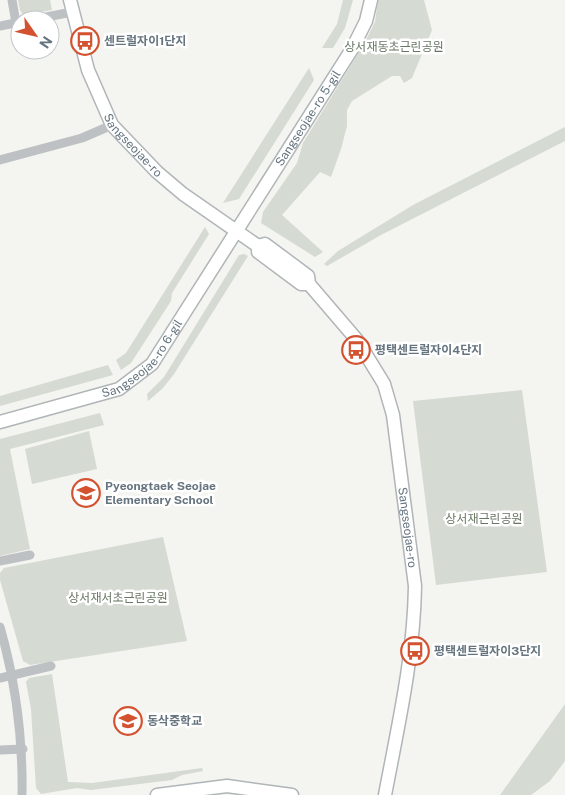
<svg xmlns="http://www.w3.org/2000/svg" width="565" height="795" font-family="'Public Sans','Noto Sans KR',sans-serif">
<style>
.green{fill:#d5dad2}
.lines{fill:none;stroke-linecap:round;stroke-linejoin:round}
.secondary-casing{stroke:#b0b5b8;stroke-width:15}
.street{stroke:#bdc1c4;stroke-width:9}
.secondary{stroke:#fff;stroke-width:12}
.labels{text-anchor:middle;stroke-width:5;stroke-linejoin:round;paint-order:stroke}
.poi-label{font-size:12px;font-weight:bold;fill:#65747f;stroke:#fff;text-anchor:start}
.park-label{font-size:12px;fill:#687764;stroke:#fff}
.street-label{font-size:12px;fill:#65747f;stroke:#fff}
</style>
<rect width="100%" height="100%" fill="#f4f4f0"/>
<g class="green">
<polygon points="18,0 50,0 52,10 23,15 20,10"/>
<polygon points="343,0 353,0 345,28 333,48 322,48 337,24"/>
<polygon points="378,0 424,0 432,30 412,78 404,83 400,76 392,76 352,101 347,110 347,126 341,149 331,177 320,172 282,215 323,252 315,257 261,223 263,212 297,163 303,143 364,44 375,22"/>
<polygon points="309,68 314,80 239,199 223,203"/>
<polygon points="565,127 565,141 381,235 327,266 324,264 338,251 413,205"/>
<polygon points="205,227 209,234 172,293 171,301 131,363 121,370 116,360 126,353"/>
<polygon points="244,254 248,256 174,374 163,388 148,401 147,394 164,377 239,255"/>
<polygon points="108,365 113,375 0,406 0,396"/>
<polygon points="522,390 547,572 436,585 413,401"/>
<polygon points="100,413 104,425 10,449 30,549 0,556 0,439"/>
<polygon points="89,431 97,469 32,484 25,449"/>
<polygon points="163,537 187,641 30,665 23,661 0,580 0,573 4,568"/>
<polygon points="52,674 68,782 92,783 202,768 203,771 182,775 172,780 91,790 77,788 41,794 36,788 31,709 26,682 29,678"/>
<polygon points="565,704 565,761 550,781 531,795 500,795"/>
</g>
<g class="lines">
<defs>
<g id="secondary">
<path id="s1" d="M70,0L88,70L112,125L157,172L183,194L258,246V252L301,284H309"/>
<path id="s2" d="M258,246L265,244L308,276L309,284L357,340L384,384L393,415L415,586C414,657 398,726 385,795"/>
<path id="s3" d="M0,422L119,389L152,364L352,49L366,21L371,0"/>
<polyline points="157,795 227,786 292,795"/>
</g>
</defs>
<use href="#secondary" class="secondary-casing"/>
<g class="street">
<polyline points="12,0 16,23"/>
<polyline points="31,20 72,12"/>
<polyline points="0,26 20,22"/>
<polyline points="0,160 82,138 112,125"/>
<polyline points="0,561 30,555"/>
<path d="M0,627C16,683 23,737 22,795"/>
<polyline points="0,678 51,666"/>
<polyline points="0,750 23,749"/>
</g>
<use href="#secondary" class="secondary"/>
</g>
<defs>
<symbol id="bus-ring" viewBox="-11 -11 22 22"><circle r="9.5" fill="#fff" stroke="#d35331" stroke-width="1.5"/><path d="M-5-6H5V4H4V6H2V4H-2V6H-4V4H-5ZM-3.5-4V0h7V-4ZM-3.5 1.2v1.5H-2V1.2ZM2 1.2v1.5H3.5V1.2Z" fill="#d35331"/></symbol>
<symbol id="school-ring" viewBox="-11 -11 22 22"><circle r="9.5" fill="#fff" stroke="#d35331" stroke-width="1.5"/><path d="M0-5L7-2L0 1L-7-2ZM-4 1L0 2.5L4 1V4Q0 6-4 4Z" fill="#d35331"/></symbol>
</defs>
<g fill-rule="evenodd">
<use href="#bus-ring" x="69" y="25" width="32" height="32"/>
<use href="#bus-ring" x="340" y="334" width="32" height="32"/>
<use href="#school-ring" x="70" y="477" width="32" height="32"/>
<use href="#bus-ring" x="399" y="635" width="32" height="32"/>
<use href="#school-ring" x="112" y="705" width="32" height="32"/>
</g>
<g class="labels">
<g class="poi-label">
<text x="104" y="45">센트럴자이1단지</text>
<text x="375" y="354">평택센트럴자이4단지</text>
<text x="105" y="490">Pyeongtaek Seojae<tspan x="105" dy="14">Elementary School</tspan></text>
<text x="434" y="655">평택센트럴자이3단지</text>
<text x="147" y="725">동삭중학교</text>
</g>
<g class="park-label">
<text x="394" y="51">상서재동초근린공원</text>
<text x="484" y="523">상서재근린공원</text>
<text x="118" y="602">상서재서초근린공원</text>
</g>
<g class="street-label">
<text dy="4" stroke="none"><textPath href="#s3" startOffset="456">Sangseojae-ro 5-gil</textPath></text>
<text dy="4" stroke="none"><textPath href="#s1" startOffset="161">Sangseojae-ro</textPath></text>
<text dy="4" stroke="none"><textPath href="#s3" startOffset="161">Sangseojae-ro 6-gil</textPath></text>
<text dy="4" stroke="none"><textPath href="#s2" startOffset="340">Sangseojae-ro</textPath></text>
</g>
</g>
<g transform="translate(35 35) rotate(124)"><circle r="24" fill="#ffffff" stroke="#c1c7cc"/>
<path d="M0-4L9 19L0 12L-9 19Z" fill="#d35331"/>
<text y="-8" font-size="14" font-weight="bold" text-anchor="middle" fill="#65747f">N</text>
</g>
</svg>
